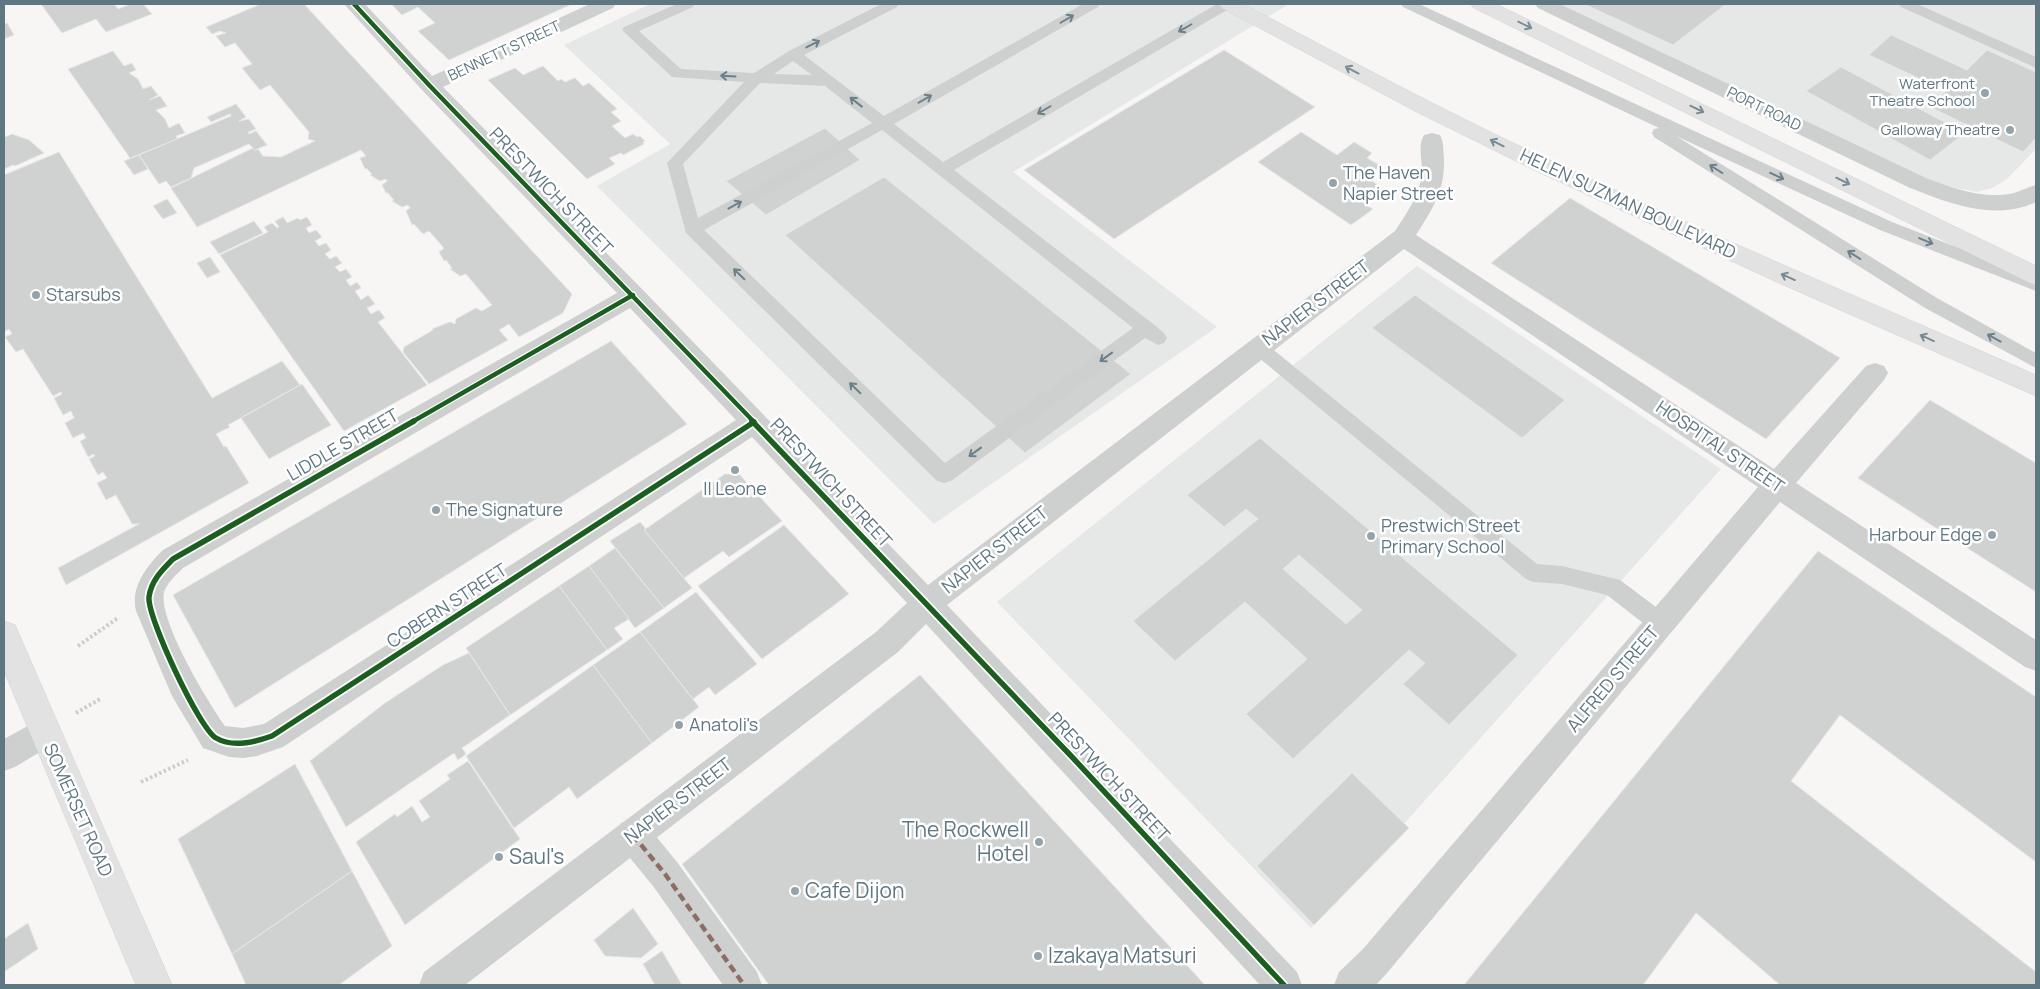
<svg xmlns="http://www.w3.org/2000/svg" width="2040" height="989" font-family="Manrope,sans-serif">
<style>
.built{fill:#e6e8e8}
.building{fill:#d0d2d2;stroke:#e6e6e5;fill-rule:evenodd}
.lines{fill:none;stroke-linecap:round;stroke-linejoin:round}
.secondary-casing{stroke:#d0d3d4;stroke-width:1}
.primary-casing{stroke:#d3d4d4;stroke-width:1}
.path{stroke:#cccdce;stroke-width:4;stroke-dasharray:2.5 2.5;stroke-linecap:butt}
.service{fill:#ced0d0;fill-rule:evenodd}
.pedestrian{fill:#ced0d0;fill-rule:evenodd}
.minor{fill:#ced0d0;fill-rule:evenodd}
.secondary{fill:#e2e2e2;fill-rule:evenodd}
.primary{fill:#e2e2e2;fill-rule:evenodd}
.quiet{stroke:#8d6e63;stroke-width:4.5;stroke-dasharray:8 4.5;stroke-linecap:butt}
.cycleway-far1-casing{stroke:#fff;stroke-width:7}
.cycleway-casing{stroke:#fff;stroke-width:9}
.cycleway-far1{stroke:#1b5e20;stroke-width:4.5}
.cycleway{stroke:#1b5e20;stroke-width:5.5}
.oneway{stroke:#6a808b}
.oneway2{stroke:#798c96}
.poi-dot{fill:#94a3ab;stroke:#fff;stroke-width:2}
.labels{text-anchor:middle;stroke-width:5;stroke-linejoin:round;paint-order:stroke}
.far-street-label{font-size:15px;fill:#5f7783;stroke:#fff}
.far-poi-label{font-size:15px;fill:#5f7783;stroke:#fff;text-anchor:end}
.poi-label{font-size:18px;fill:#5f7783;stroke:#fff;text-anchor:start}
.street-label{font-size:18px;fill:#5f7783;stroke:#fff}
.near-poi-label{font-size:21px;fill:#5f7783;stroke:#fff;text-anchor:start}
</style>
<rect width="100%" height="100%" fill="#f7f6f5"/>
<g class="built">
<polygon points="650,4 1289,4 1013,172 1217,327 934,524 597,186 670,144 564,45"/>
<polygon points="1560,4 2036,4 2036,149 2006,180 1992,188 1977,192 1950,187 1922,177 1867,151"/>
<polygon points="1417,266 1721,469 1311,928 997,602"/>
</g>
<g class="building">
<polygon points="41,4 114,4 118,9 131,4 143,4 152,14 106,32 96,19 62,33"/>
<polygon points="261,4 304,4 572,294 563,313 519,337 509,324 499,330 508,340 429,384 403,352 404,347 433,330 432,329 450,322 455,324 456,319 476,308 482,311 492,305 466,274 460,276 450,269 452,268 446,260 444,261 439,252 444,248 429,231 423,234 414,224 412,225 406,211 410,208 408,205 402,207 392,201 394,200 388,193 386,193 382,185 387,181 386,179 380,181 370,175 372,174 366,168 365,169 360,158 366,156 361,150 197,227 171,188 253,148 255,150 258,149 263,156 281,157 315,141 308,139 309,132 270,85 260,90 242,68 252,64 235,43 225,47 216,36 226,33 220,31 212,34 206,27"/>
<polygon points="391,4 572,4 449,60 418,31 435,23 418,7 402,15"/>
<polygon points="1584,4 1726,4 1673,45"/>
<polygon points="7,23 14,35 4,39 4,24"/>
<polygon points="1891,35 1967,70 1987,50 2036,72 2036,138 2023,152 1930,107 1946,91 1869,55"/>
<polygon points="1224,50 1315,107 1114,239 1024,170"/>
<polygon points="113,51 124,66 132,63 136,70 129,73 138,79 143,89 151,86 158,95 149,100 160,96 167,106 156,110 165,119 169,128 179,123 185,133 176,136 178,139 130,158 68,69"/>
<polygon points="543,66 558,81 561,79 565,82 575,78 583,86 589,83 617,109 611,112 621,121 612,126 625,138 633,134 637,137 640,136 645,141 643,142 644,144 623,155 621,153 609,158 615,164 587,179 488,80 515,68 523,75"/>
<polygon points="1841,67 1965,133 1930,160 1806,91"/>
<polygon points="236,104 246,117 239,121 249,119 256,129 248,132 249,134 256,131 267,145 255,150 249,144 194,168 191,178 171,187 166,181 159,184 139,155 231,116 230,114 211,122 207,117"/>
<polygon points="825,128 860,160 766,215 726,181"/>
<polygon points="1301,132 1337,155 1354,142 1372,153 1367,158 1381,166 1366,177 1385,190 1366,205 1373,209 1351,225 1258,162"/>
<polygon points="12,134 29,140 44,153 15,166 13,165 4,169 4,135 5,137"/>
<polygon points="59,152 212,398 282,361 300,385 228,425 230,427 216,434 224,447 226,446 249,483 66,585 58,568 139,524 132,524 116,495 106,500 97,483 107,478 103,472 98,475 89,459 95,456 94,454 88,457 80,441 86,438 83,433 73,438 65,423 74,418 71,411 63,415 54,398 62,394 61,392 53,396 23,349 16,352 5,337 12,334 9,329 4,332 4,175"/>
<polygon points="139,155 148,169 134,175 124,161"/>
<polygon points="884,177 1131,374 1025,453 785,235"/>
<polygon points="1570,198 1840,358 1766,439 1491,263"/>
<polygon points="167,199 177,213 163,219 153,206"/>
<polygon points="283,217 287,223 298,218 300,220 307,217 312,225 306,228 309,233 316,230 322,237 315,241 319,246 326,243 331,250 325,254 330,259 336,256 342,263 335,267 340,272 346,269 352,277 346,280 350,286 357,282 361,288 355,291 361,300 368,295 375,304 367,308 371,314 379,310 385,318 378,322 427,385 344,431 220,255 268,232 264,227 272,223 277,228 279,227 275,221"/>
<polygon points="254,221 263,233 219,254 210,242"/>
<polygon points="210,257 220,272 207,278 197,263"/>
<polygon points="1415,295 1565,400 1522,438 1372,328"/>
<polygon points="611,341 687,424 235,708 173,595"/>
<polygon points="302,384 331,425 269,459 241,418"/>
<polygon points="1930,400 2036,463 2036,592 1858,478"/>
<path d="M1260,438L1518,655L1449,725L1403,684L1425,663L1409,650L1293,759L1246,714L1307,659L1245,602L1175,661L1133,621L1258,519L1246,509L1224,527L1187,495ZM1299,555L1362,610L1346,624L1283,569Z"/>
<polygon points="725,474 739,474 782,521 729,557 723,551 684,578 644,530"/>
<polygon points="640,522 646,529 644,530 692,588 664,608 610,541"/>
<polygon points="784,525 849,594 762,659 698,586"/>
<polygon points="615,548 664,608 635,628 589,566"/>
<polygon points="1818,551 2036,697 2036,862 1840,715 1791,781 2036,972 2036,985 1780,985 1696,913 1643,985 1464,985"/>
<polygon points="589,566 629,619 614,628 623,639 607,650 559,586"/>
<polygon points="559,586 607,650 510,715 466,648"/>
<polygon points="696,592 757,664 715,695 709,687 693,699 640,632"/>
<polygon points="640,632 699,707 652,743 593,665"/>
<polygon points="469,653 510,715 462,748 466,754 458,760 454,753 346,827 310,761 385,703 443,665"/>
<polygon points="593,665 652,743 577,799 569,787 514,828 466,756"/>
<polygon points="920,675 1205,985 769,985 682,864"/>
<polygon points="468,761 520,839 405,925 356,842 395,814 397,817 412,806 422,822 430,817 419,801 450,779 447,775"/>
<polygon points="295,764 352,871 232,954 178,839"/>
<polygon points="1352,773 1409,828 1314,925 1257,866"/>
<polygon points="352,871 392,946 339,985 246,985 232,954"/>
<polygon points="633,908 658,944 641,958 605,956 594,940"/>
<polygon points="28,923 38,949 4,972 4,939"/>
<polygon points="662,951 682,985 655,985 643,964"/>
</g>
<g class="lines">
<defs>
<polygon id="secondary" points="4,621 15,625 172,985 136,985 4,671"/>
<g id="primary">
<path d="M1219,4H1243C1331,50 1419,98 1509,141C1683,223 1860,298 2036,375V396L1779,283L1532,169L1415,111L1222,8Z"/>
<polygon points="1471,4 1496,4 2036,266 2036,285 2028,282 1474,8"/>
</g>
</defs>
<use href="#secondary" class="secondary-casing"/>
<use href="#primary" class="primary-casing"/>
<g class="path">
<polyline points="78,646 118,618"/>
<polyline points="76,713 102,698"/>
<polyline points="141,782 188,760"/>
</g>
<g class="service">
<path d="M677,4H695L693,7L639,31L681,69L754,73L789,51L881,4H899L897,7L804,55L884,116L1083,4H1100L1098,7L894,124L943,162L1217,4H1234L1232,7L954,170L1152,323L1164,333L1167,338L1164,343L1158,345L1145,338L951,481L944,483L937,481L686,233L667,163L744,82L672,77L622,30L624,27ZM793,61L812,75L774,74ZM760,83L825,86L872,123L698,218L683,164ZM882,130L1133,328L945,463L704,230Z"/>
<polygon points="1401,4 1419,4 1892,222 2036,278 2036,291 1880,230 1676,136 1937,298 2036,353 2036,368 1925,308 1654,137 1652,133 1654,129 1659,128 1403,7"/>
<polygon points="1899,4 1917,4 2036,57 2036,68 1901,7"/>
<polygon points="1259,341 1265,343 1537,564 1562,566 1620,580 1668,616 1671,623 1668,630 1660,633 1652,630 1607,595 1562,584 1533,582 1526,579 1253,353 1250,348 1253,343"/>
</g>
<polygon class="pedestrian" points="633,819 645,823 677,862 757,972 762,985 723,985 653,886 621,847 617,835 621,823"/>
<g class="minor">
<path d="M344,4H365L432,76L590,4H616L613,8L443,87L642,289L928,585L1395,231C1407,213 1419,196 1422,174C1423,161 1417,146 1424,135L1432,133L1440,135C1444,142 1443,150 1444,158C1445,191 1433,208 1416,235L1774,469L1866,366L1875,363L1884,366L1888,373L1884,380L1796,483L2036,640V671L2025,667L1780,502L1387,973L1376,985H1334L1339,972L1363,949L1758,487L1404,249L947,605L1297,972L1302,985H1260L926,624L898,652L465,985H419L424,972L876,632L907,603L752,437L283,747L257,756L243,758L229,757L203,748L172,696L136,611C130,587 147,566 163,550L617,293L422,90ZM630,308L736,420L264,724L243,728L225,726C208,702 158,620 164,592C167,583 176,575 183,568Z"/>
<path d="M1535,4H1560L1926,178C1953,188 1984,200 2014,193C2021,191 2029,187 2036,185V202C1995,221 1950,204 1910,188L1538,8Z"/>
<polygon points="44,717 55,721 60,732 55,743 15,767 4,771 4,739"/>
</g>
<use href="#secondary" class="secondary"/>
<use href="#primary" class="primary"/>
<polyline class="quiet" points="633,835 665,874 744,985"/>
<defs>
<g id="cycleway-far1">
<polyline points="354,4 429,85 754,422"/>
<polyline points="412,422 633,295"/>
</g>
<g id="cycleway">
<path d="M414,421L173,559C162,570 151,581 149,597C147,617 199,728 216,738C233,748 255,742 272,736L754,422"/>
<polyline points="752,421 1073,758 1284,985"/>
</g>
</defs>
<use href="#cycleway-far1" class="cycleway-far1-casing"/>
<use href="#cycleway" class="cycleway-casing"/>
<use href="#cycleway-far1" class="cycleway-far1"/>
<use href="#cycleway" class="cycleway"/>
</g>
<defs><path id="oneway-shaft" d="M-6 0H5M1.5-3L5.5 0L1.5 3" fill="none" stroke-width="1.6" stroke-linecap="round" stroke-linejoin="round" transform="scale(1.25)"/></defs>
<g class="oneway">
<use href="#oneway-shaft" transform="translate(1067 19) rotate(-30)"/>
<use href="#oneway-shaft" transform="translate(1185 28) rotate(150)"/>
<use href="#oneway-shaft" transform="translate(813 44) rotate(-27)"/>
<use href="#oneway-shaft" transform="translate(728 76) rotate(-177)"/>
<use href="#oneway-shaft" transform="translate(925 99) rotate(-30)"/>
<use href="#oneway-shaft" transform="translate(856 102) rotate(-142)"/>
<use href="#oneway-shaft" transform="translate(1044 110) rotate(150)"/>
<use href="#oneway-shaft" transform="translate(1716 169) rotate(-148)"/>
<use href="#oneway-shaft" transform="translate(1777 176) rotate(25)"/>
<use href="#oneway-shaft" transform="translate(735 205) rotate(-29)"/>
<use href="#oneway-shaft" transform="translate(1926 241) rotate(22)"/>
<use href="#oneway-shaft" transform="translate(1854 255) rotate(-148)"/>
<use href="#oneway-shaft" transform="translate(739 274) rotate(-136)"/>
<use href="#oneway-shaft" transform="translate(1994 338) rotate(-151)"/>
<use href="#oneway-shaft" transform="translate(1106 357) rotate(144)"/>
<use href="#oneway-shaft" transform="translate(855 388) rotate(-136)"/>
<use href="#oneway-shaft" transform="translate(975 452) rotate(144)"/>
</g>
<g class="oneway2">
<use href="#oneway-shaft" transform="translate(1525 25) rotate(26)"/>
<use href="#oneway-shaft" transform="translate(1352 70) rotate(-152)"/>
<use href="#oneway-shaft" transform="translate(1697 109) rotate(26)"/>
<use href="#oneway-shaft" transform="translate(1497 143) rotate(-153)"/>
<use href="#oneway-shaft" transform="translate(1843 181) rotate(26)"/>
<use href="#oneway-shaft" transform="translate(1788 277) rotate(-156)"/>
<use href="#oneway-shaft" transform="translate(1927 338) rotate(-156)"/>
</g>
<g class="poi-dot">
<circle cx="1985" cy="93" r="5"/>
<circle cx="2010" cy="130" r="5"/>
<circle cx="1333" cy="183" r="5"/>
<circle cx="36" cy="295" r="5"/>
<circle cx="735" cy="470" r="5"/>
<circle cx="436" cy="510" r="5"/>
<circle cx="1992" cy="535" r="5"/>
<circle cx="1371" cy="536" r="5"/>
<circle cx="679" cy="725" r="5"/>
<circle cx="1039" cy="842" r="5"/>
<circle cx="499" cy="857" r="5"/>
<circle cx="795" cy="891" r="5"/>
<circle cx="1038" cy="956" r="5"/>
</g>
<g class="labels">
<g class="far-street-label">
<text transform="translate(504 51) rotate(-25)" y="5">BENNETT STREET</text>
<text transform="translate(1764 109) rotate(26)" y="5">PORT ROAD</text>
</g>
<g class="far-poi-label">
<text x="1975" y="89">Waterfront<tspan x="1975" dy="17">Theatre School</tspan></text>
<text x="2000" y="135">Galloway Theatre</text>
</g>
<g class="poi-label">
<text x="1343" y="179">The Haven<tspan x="1343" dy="21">Napier Street</tspan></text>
<text x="46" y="301">Starsubs</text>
<text x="735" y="495" text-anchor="middle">Il Leone</text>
<text x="446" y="516">The Signature</text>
<text x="1381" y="532">Prestwich Street<tspan x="1381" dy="21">Primary School</tspan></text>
<text x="1982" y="541" text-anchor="end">Harbour Edge</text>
<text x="689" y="731">Anatoli's</text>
</g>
<g class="street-label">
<text transform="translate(551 191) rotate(46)" y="6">PRESTWICH STREET</text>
<text transform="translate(1628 204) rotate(25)" y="6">HELEN SUZMAN BOULEVARD</text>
<text transform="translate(1316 303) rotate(-37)" y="6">NAPIER STREET</text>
<text transform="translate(343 445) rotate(-30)" y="6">LIDDLE STREET</text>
<text transform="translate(1720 447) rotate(34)" y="6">HOSPITAL STREET</text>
<text transform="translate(831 483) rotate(47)" y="6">PRESTWICH STREET</text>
<text transform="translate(995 550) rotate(-38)" y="6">NAPIER STREET</text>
<text transform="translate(447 606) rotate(-33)" y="6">COBERN STREET</text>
<text transform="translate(1613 679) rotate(-50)" y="6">ALFRED STREET</text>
<text transform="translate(1109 777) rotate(47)" y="6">PRESTWICH STREET</text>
<text transform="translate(678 801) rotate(-37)" y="6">NAPIER STREET</text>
<text transform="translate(78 810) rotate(66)" y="6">SOMERSET ROAD</text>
</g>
<g class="near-poi-label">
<text x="1029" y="837" text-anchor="end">The Rockwell<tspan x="1029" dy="24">Hotel</tspan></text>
<text x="509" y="864">Saul's</text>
<text x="805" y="898">Cafe Dijon</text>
<text x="1048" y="963">Izakaya Matsuri</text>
</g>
</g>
<rect width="2040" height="989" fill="none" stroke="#5f7783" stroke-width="10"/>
</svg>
